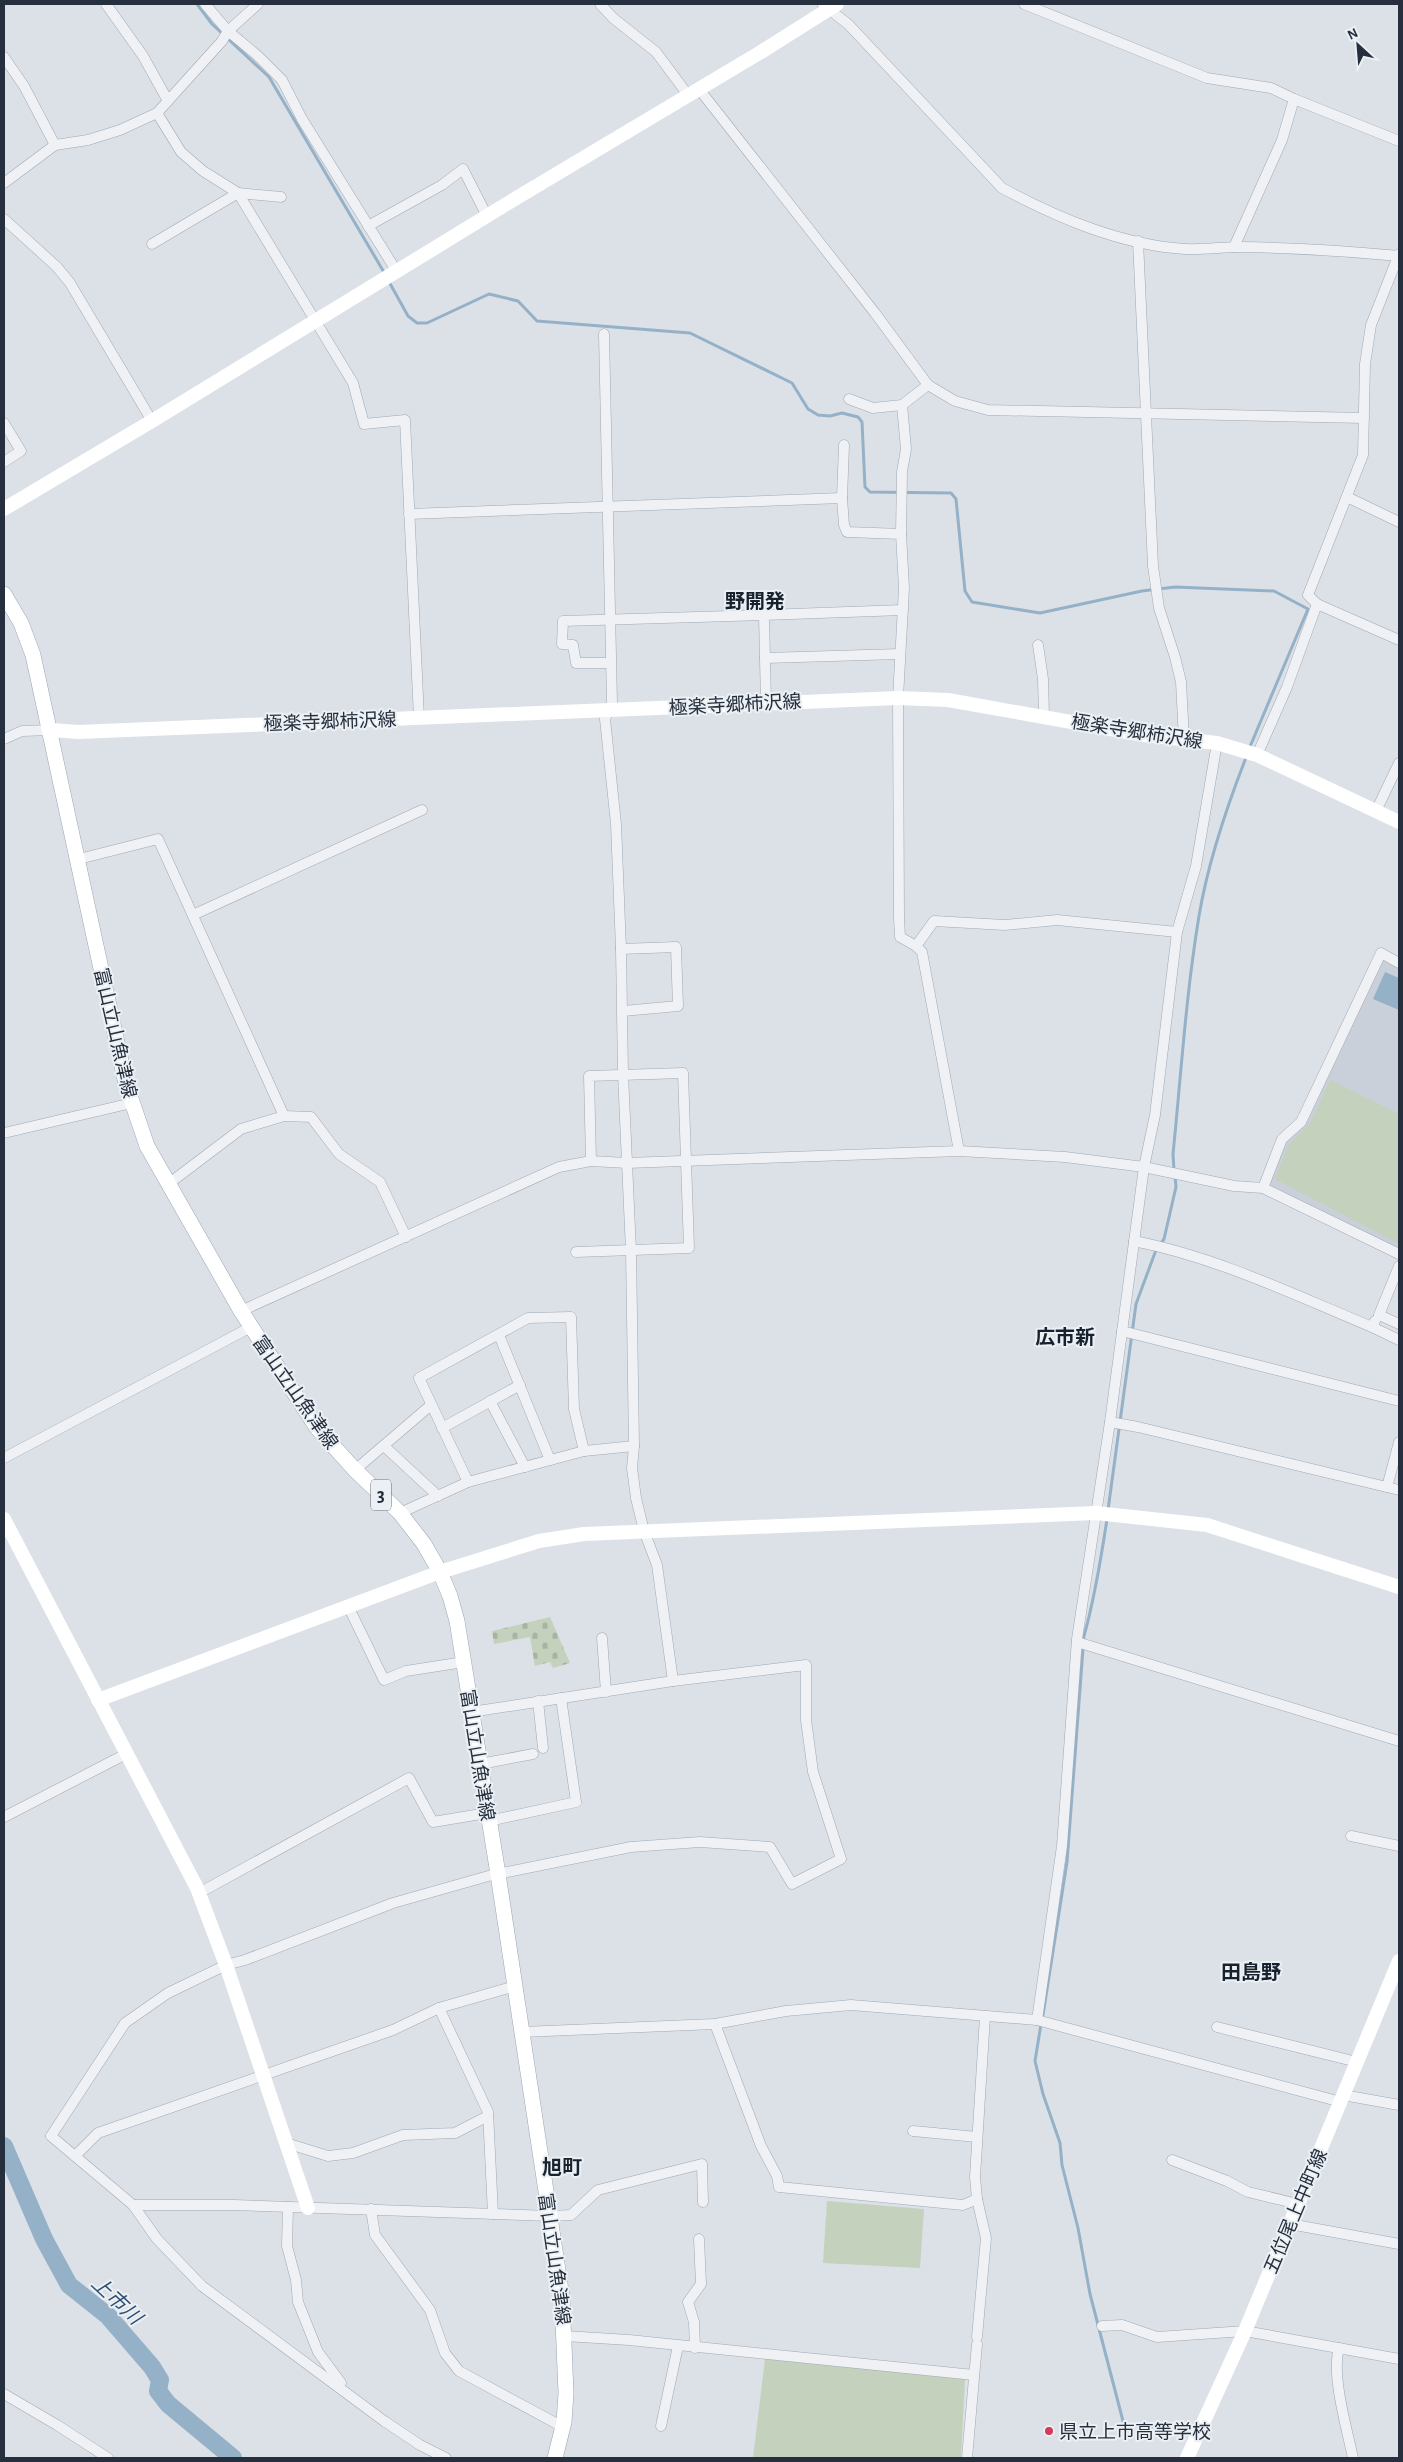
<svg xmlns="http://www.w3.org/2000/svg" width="1403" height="2462" font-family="'Alegreya Sans','Noto Sans JP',sans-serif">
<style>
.built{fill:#cad0d9}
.cemetery{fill:url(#cemetery-stones)}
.pitch{fill:#c3d1bd}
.water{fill:#95b1c8}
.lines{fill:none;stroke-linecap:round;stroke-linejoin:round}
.stream{stroke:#95b1c8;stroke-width:3}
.river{stroke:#95b1c8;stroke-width:18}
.street-casing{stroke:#a2a8b1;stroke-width:11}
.primary-casing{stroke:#9ba6b3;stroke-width:16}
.street{stroke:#eff1f5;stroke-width:10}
.secondary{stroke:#fff;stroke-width:14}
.primary{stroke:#fff;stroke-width:15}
.poi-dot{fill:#d13c5a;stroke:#ebf0f5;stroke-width:2}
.labels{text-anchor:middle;stroke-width:4;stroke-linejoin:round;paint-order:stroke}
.shield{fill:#ebf0f5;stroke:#616974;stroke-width:1}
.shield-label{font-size:18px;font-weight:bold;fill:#262f3d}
.street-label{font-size:19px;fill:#262f3d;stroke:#ebf0f5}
.poi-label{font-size:19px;fill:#262f3d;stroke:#ebf0f5;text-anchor:start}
.neighbourhood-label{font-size:20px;font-weight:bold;fill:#18212e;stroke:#ebf0f5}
.water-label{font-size:20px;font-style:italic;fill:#2f5072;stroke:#ebf0f5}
</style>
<defs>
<pattern id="cemetery-stones" width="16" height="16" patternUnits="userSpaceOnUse" patternTransform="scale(1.25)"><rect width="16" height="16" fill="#c3d1bd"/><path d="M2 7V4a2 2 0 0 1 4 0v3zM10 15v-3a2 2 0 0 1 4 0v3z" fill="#a7b4a3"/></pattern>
</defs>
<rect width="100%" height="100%" fill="#dce1e7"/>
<polygon class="built" points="1381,953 1399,962 1399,1254 1263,1189 1282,1139 1302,1122"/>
<polygon class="cemetery" points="550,1617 570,1663 553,1668 550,1662 535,1666 530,1637 494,1644 492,1631"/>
<g class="pitch">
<polygon points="1330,1080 1399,1114 1399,1244 1275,1179 1289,1144 1311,1122"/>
<polygon points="827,2201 924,2209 920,2268 823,2263"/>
<polygon points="765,2359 965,2378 961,2458 753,2458"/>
</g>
<polygon class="water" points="1385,972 1399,978 1399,1010 1373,999"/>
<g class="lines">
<g class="stream">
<polyline points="197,4 212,24 269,77 385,274"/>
<polyline points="388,280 408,316 417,323 427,323 489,294 518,301 537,321 690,333 792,383 808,409 818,415 830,416 842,413 858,417 862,422 865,487 870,492 951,493 956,499 965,591 972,602 1040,613 1142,591 1175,587 1274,591 1308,609 1249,749"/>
<path d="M1174,1170L1173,1154C1181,1075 1186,994 1199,916C1208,862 1227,806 1247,755"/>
<polyline points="1108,1510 1136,1304 1156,1250 1164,1239 1176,1187 1175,1176"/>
<path d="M1043,2015L1067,1862L1084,1636C1095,1597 1101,1559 1107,1519"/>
<polyline points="1041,2024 1035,2061 1043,2094 1060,2143 1062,2165 1078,2228 1090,2294 1124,2425 1160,2427"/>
</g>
<polyline class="river" points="4,2146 44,2239 69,2285 108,2316 152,2367 160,2380 158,2391 168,2404 233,2458"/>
<defs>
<g id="street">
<polyline points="106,4 143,56 168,101"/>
<polyline points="205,4 228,31 258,56 282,80 302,119 397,272"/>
<polyline points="600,4 613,18 656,52 688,95"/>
<path d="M822,4L848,24L1002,188C1058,218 1121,245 1185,249C1204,250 1223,247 1242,247C1295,248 1346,251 1399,256"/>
<polyline points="1024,4 1207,78 1271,88 1294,99 1282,140 1234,247"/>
<polyline points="4,57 24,86 55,145"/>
<polyline points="699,89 875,313 928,385 955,401 988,410 1364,418"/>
<polyline points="1294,99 1399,141"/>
<polyline points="4,183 55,145 88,140 120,130 157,113 222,41 228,31 258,4"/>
<polyline points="281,197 238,193 353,383 364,424 405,420 419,718"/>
<polyline points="4,219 57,267 70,283 152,421"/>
<polyline points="368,226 442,185 463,169 487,216"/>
<polyline points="1138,241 1153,566 1159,608 1175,657 1181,682 1184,739"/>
<polyline points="152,244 238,193 203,171 181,152 157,113"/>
<polyline points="604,334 612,702 605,719 616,824 621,949 623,1074 631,1251 634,1446 632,1468 636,1498 644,1531 657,1565 673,1681"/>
<polyline points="849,399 873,408 902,405 928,385"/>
<polyline points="4,423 21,451 4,462"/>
<polyline points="1347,497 1399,522"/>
<polyline points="842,498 844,445"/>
<polyline points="409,514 842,498 844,525 847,532 901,534 904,588 898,698 899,918 900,937 916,946"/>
<polyline points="901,534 902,472 906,449 902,405"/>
<polyline points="1317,604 1399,640"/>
<polyline points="1038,645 1043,679 1044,716"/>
<polyline points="765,658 900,654"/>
<polyline points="610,663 576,663 573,645 562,644 563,621 764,615"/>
<polyline points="766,703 764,615 903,610"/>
<polyline points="4,739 22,731 51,730"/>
<polyline points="1257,755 1287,687 1317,604 1308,595 1363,455 1365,364 1371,325 1399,254"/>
<polyline points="1376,811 1399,763"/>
<polyline points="79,859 158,839 284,1116"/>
<polyline points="193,915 422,810"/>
<polyline points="621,949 676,947 678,1006 623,1011"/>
<polyline points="4,1133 132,1103"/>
<polyline points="959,1151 922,952 916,946 934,921 1005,925 1057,920 1177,932"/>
<polyline points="167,1185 241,1129 284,1116 311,1117 339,1154 380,1182 406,1237"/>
<polyline points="1263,1188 1282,1139 1301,1122 1381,953 1399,963"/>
<path d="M1134,1241C1216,1257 1295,1295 1372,1327"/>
<polyline points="576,1252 689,1248 683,1073 589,1076 591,1161"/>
<polyline points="1399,1266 1379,1315 1399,1324"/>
<polyline points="241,1311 559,1167 591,1161 627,1163 959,1151 1065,1157 1144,1167 1234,1186 1263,1188 1399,1254"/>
<polyline points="1375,1321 1372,1327 1399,1340"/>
<polyline points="1122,1331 1399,1401"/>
<polyline points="499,1335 550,1460"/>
<polyline points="490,1401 525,1467"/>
<polyline points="1110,1422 1138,1427 1399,1490"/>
<polyline points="442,1428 520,1385"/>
<polyline points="384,1446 438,1496"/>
<polyline points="4,1458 251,1327"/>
<polyline points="355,1470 431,1405"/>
<polyline points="468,1482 419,1378 528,1318 571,1317 574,1409 584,1451"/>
<polyline points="1387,1487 1399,1442"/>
<polyline points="400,1513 468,1482 584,1451 634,1446"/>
<polyline points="348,1606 384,1680 406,1671 464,1662"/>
<polyline points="602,1638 606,1692"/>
<polyline points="1077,1642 1399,1741"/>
<polyline points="538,1701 543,1748"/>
<polyline points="480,1764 533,1754"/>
<polyline points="4,1817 126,1754"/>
<polyline points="489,1821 576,1802 561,1698"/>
<polyline points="1351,1836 1399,1846"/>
<polyline points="199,1893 409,1778 433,1822 487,1813"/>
<polyline points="439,2008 515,1986"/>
<polyline points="1037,2020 1062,1846 1077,1639 1110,1422 1144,1167 1155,1115 1177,932 1196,866 1217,743"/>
<polyline points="715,2024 761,2146 777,2176 779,2187 963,2205 977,2199"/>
<polyline points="1217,2027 1357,2062"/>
<polyline points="522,2032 715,2024 786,2011 851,2005 1037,2020 1341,2102"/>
<polyline points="1343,2095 1399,2105"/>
<polyline points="913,2131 977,2137"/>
<polyline points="286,2143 328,2156 353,2153 403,2135 455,2133 488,2116"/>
<polyline points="75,2156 98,2133 393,2030 439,2008 488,2112 493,2214"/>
<polyline points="1172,2160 1227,2181 1248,2192 1298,2204"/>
<polyline points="133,2205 234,2205 550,2216 571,2215 598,2190 702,2164 703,2202"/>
<polyline points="288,2207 287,2246 296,2280 298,2302 318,2352 341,2383"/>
<polyline points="371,2209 375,2235 430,2310 445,2353 459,2371 563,2427"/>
<polyline points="1290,2224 1399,2244"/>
<polyline points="1102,2326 1122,2325 1157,2337 1245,2331 1399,2359"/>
<polyline points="565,2336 629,2340 974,2375"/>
<polyline points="977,2337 986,2238 977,2199 975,2177 985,2016"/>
<polyline points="695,2348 694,2322 688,2302 701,2284 699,2239"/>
<path d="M1339,2348C1331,2375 1347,2429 1353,2458"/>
<polyline points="4,2394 57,2425 108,2458"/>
<polyline points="661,2426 678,2346"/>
<polyline points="446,2458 420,2445 384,2421 202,2286 157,2239 133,2205 51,2136 125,2023 168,1993 226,1965 245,1960 393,1903 492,1875 631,1847 700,1842 770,1847 792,1884 841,1859 813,1772 806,1720 806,1665 673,1681 471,1712"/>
<polyline points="967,2458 977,2344"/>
</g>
<polyline id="primary" points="4,594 21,623 33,655 126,1084 147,1146 241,1311 317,1428 355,1470 400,1513 424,1544 440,1572 450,1596 457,1621 498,1874 562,2297 566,2393 564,2422 555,2458"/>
</defs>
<use href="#street" class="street-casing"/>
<use href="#primary" class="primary-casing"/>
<use href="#street" class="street"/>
<g class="secondary">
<polyline points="4,509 152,421 518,197 761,52 837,4"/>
<polyline points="51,730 78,732 898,698 948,700 1144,735 1217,743 1257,755 1399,822"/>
<polyline points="4,1519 197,1888 226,1965 308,2208"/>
<polyline points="98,1700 440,1572 539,1541 584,1534 1096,1513 1207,1525 1399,1587"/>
<polyline points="1187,2458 1245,2331 1399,1961"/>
</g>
<use href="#primary" class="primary"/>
</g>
<circle class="poi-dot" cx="1049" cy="2431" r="5"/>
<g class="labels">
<rect class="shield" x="371" y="1479.5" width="20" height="31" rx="4"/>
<g class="shield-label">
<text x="381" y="1501">3</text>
</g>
<g class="street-label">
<text transform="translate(735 704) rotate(-3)" y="7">極楽寺郷柿沢線</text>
<text transform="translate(330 721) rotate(-2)" y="7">極楽寺郷柿沢線</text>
<text transform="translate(1137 731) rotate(9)" y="7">極楽寺郷柿沢線</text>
<text transform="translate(116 1033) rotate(77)" y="7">富山立山魚津線</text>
<text transform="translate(296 1392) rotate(55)" y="7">富山立山魚津線</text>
<text transform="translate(478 1755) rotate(81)" y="7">富山立山魚津線</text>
<text transform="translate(1295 2211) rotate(-67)" y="7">五位尾上中町線</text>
<text transform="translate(555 2259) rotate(82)" y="7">富山立山魚津線</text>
</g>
<g class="poi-label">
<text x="1059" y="2438">県立上市高等学校</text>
</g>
<g class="neighbourhood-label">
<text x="755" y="608">野開発</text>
<text x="1065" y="1344">広市新</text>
<text x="1251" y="1979">田島野</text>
<text x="562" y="2174">旭町</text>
</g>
<g class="water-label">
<text transform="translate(117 2300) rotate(43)" y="7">上市川</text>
</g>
</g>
<rect width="1403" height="2462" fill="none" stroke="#262f3d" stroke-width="10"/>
<g transform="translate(1358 45) rotate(334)" stroke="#ebf0f5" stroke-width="4" paint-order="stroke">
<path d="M0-4L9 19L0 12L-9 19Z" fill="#262f3d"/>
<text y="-8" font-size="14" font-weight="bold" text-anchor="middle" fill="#262f3d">N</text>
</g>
</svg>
